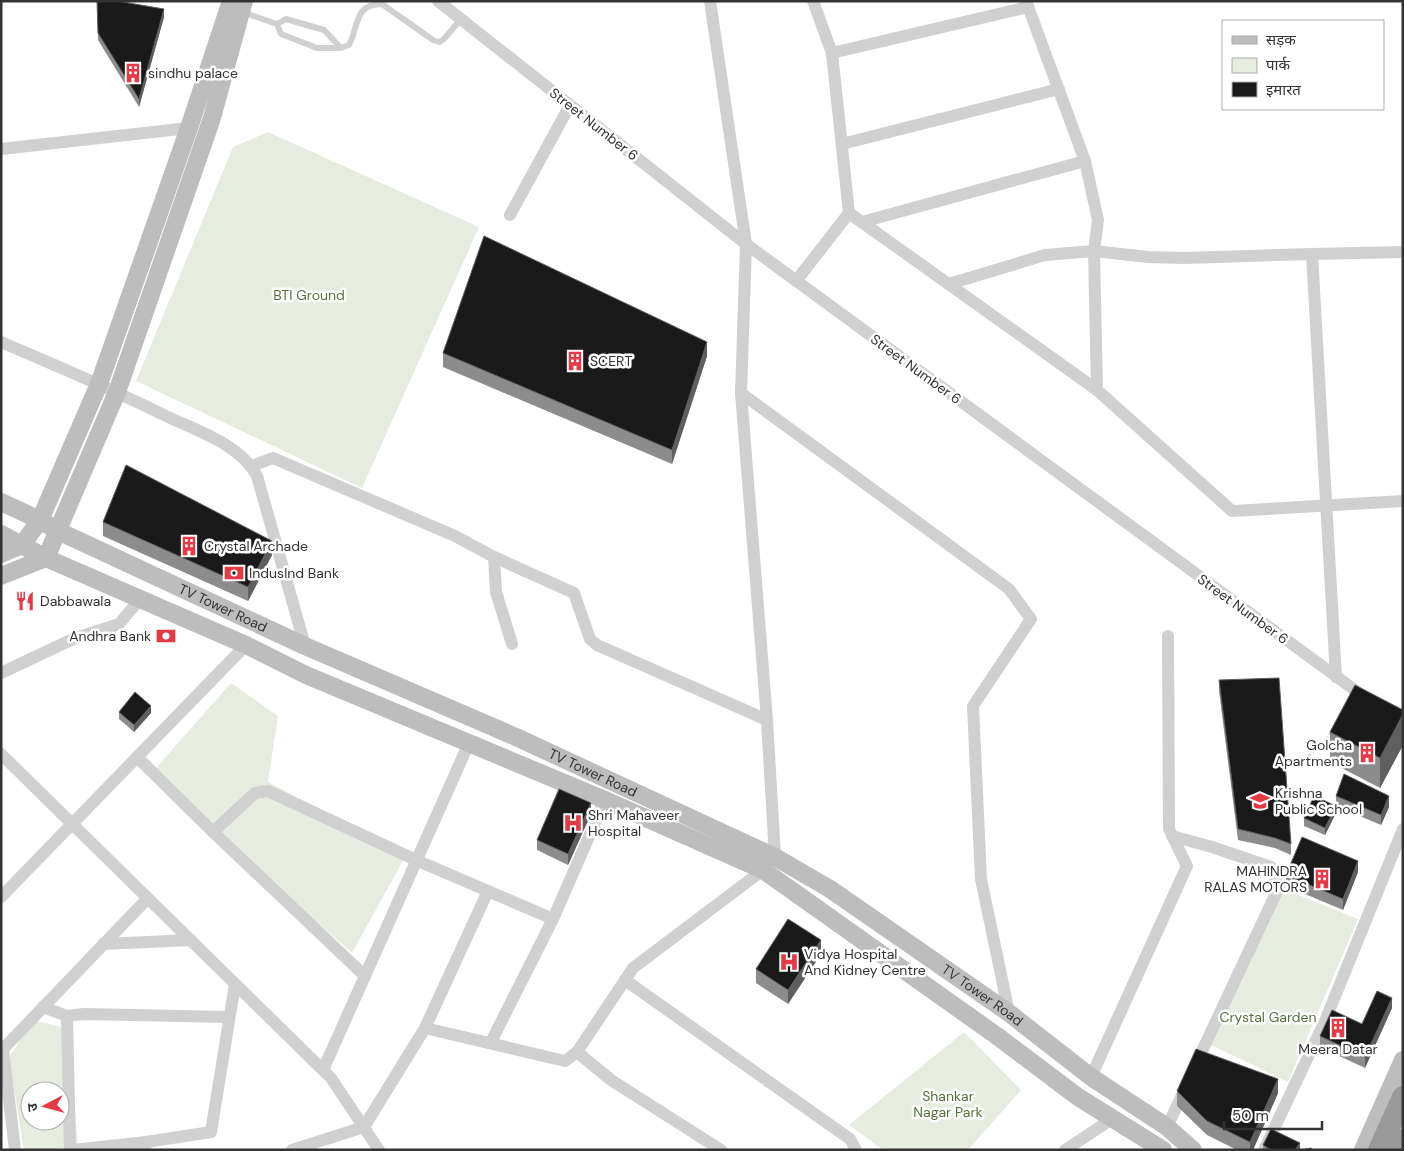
<svg xmlns="http://www.w3.org/2000/svg" width="1404" height="1151" font-family="'DM Sans','Noto Sans Devanagari',sans-serif">
<style>
.green{fill:#e6ecdf;fill-rule:evenodd}
.lines{fill:none;stroke-linecap:round;stroke-linejoin:round}
.path{stroke:#cdcdcd;stroke-width:2.5;stroke-dasharray:2.5 2.5;stroke-linecap:butt}
.lane{stroke:#d0d0d0;stroke-width:6}
.street{stroke:#d0d0d0;stroke-width:12}
.secondary{stroke:#bdbdbd;stroke-width:18}
.highway{stroke:#9a9a9a;stroke-width:22}
.wall{fill:#8c8c8c}
.shaded-wall{fill:#5f5f5f}
.building{fill:#1a1a1a;stroke:#5f5f5f}
.labels{text-anchor:middle;stroke-width:5;stroke-linejoin:round;paint-order:stroke}
.poi-label{font-size:14px;fill:#333;stroke:#fff;text-anchor:start}
.street-label{font-size:14px;fill:#333;stroke:#fff}
.park-label{font-size:14px;fill:#56703f;stroke:#fff}
</style>
<rect width="100%" height="100%" fill="#fff"/>
<g class="green">
<polygon points="268,132 479,227 362,488 136,381 233,147"/>
<polygon points="231,683 278,716 268,782 406,855 352,953 223,840 156,768"/>
<polygon points="1279,887 1358,919 1288,1082 1211,1045"/>
<path d="M33,1020L69,1029L78,1148L24,1150L9,1058ZM30,1091H60V1121H30Z"/>
<polygon points="964,1032 1021,1090 968,1150 883,1150 849,1125"/>
</g>
<g class="lines">
<polyline class="path" points="1285,763 1304,759 1322,746 1332,731"/>
<g class="lane">
<polyline points="242,12 277,24 281,34 317,48 341,48 324,30 286,19 277,24"/>
<path d="M341,48L349,45C359,26 354,4 382,4L433,40L439,42L444,39L461,19"/>
</g>
<g class="street">
<polyline points="438,1 746,244 1367,699"/>
<polyline points="710,1 746,244 741,393 767,720 775,857"/>
<polyline points="813,1 832,53 849,213"/>
<polyline points="1026,1 1085,161 1098,220 1094,251 1097,390"/>
<polyline points="832,53 1028,7"/>
<polyline points="842,144 1059,89"/>
<polyline points="1,149 189,128"/>
<polyline points="510,215 570,105"/>
<polyline points="862,222 1085,161"/>
<polyline points="796,281 849,213 1097,390 1232,511 1403,501"/>
<polyline points="949,284 1045,255 1094,251 1148,257 1184,258 1312,254"/>
<path d="M1,342C57,366 112,389 166,416C197,431 240,444 257,476L305,646"/>
<polyline points="741,393 1009,589 1031,619 973,706 981,879 1009,1013"/>
<polyline points="252,466 273,458 455,536 494,557 574,593 590,639 597,645 767,720"/>
<polyline points="494,557 496,592 512,644"/>
<polyline points="1,673 73,639 119,624 140,599"/>
<polyline points="1336,677 1312,254 1403,252"/>
<polyline points="1,754 331,1078 379,1150"/>
<polyline points="137,757 213,832 365,976"/>
<polyline points="213,832 255,793 268,791 416,860 553,919 605,800"/>
<polyline points="1172,836 1212,847 1271,867 1279,887 1195,1066"/>
<polyline points="1,897 246,645"/>
<polyline points="103,944 191,940"/>
<polyline points="625,980 850,1139 856,1150"/>
<polyline points="43,1007 67,1016 84,1014 229,1017"/>
<polyline points="67,1016 70,1150"/>
<polyline points="425,1028 565,1061 577,1052"/>
<polyline points="491,1042 553,919"/>
<polyline points="323,1070 469,743"/>
<polyline points="1091,1077 1187,866 1169,829 1168,636"/>
<polyline points="1167,1127 1184,1091"/>
<polyline points="15,1150 3,1049 148,898"/>
<polyline points="73,1150 146,1142"/>
<polyline points="145,1150 146,1142 211,1132 235,984"/>
<polyline points="292,1150 364,1127 425,1028 488,891"/>
<polyline points="721,1150 611,1080 577,1052 633,968 763,870"/>
<polyline points="1065,1150 1112,1119"/>
<polyline points="1264,1150 1325,1021 1403,829"/>
</g>
<g class="secondary">
<path id="s1" d="M1,502L40,520L58,531L305,646L516,737L775,857L830,889L1009,1013L1091,1077L1167,1127L1193,1150"/>
<polyline points="1,534 46,558 246,645 306,675 605,800 763,870 997,1036 1078,1097 1163,1150"/>
<polyline points="1,554 22,545 40,520 99,384 189,128 231,1"/>
<polyline points="1,576 46,558 117,392 212,118 244,1"/>
<polyline points="1363,1150 1403,1060"/>
</g>
<g class="highway">
<polyline points="1379,1150 1403,1097"/>
<polyline points="1398,1150 1403,1140"/>
</g>
</g>
<g class="wall">
<polygon points="97,1 164,17 139,107 98,40"/>
<polygon points="443,353 707,356 672,464 443,367"/>
<polygon points="103,522 272,555 248,601 103,536"/>
<polygon points="1219,680 1291,844 1291,855 1275,848 1238,840 1219,691"/>
<polygon points="1403,710 1403,745 1380,788 1330,762 1330,732"/>
<polygon points="119,712 151,713 134,732 119,719"/>
<polygon points="1336,796 1389,807 1381,825 1336,806"/>
<polygon points="1336,813 1325,835 1304,826 1304,818"/>
<polygon points="591,814 568,865 537,850 537,840"/>
<polygon points="1358,872 1343,910 1286,886 1286,875"/>
<polygon points="821,954 788,1004 756,983 756,969"/>
<polygon points="1392,1008 1365,1068 1320,1047 1320,1036 1362,1024"/>
<polygon points="1177,1091 1278,1093 1253,1150 1237,1150 1207,1135 1177,1106"/>
<polygon points="1263,1145 1300,1150 1263,1150"/>
</g>
<g class="shaded-wall">
<polygon points="164,9 164,17 139,107 139,99"/>
<polygon points="707,342 707,356 672,464 672,450"/>
<polygon points="272,541 272,555 248,601 248,587"/>
<polygon points="151,706 151,713 134,732 134,725"/>
<polygon points="1403,714 1403,745 1380,788 1380,758"/>
<polygon points="1389,796 1389,807 1381,825 1381,815"/>
<polygon points="591,803 591,814 568,865 568,854"/>
<polygon points="1336,806 1336,813 1325,835 1325,828"/>
<polygon points="1358,861 1358,872 1343,910 1343,899"/>
<polygon points="821,940 821,954 788,1004 788,990"/>
<polygon points="1392,998 1392,1008 1365,1068 1365,1057"/>
<polygon points="1278,1079 1278,1093 1253,1150 1250,1150 1250,1142"/>
<polygon points="1300,1143 1300,1150 1295,1150"/>
</g>
<g class="building">
<polygon points="97,1 117,1 164,9 139,99 98,33"/>
<polygon points="484,236 707,342 672,450 443,353"/>
<polygon points="126,465 272,541 248,587 103,522"/>
<polygon points="1279,678 1291,844 1275,838 1238,829 1219,680"/>
<polygon points="1355,685 1403,710 1403,714 1380,758 1330,732"/>
<polygon points="135,692 151,706 134,725 119,712"/>
<polygon points="1344,774 1389,796 1381,815 1336,796"/>
<polygon points="559,789 591,803 568,854 537,840"/>
<polygon points="1314,796 1336,806 1325,828 1304,818"/>
<polygon points="1302,837 1358,861 1343,899 1286,875"/>
<polygon points="788,919 821,940 788,990 756,969"/>
<polygon points="1377,991 1392,998 1365,1057 1320,1036 1332,1010 1362,1024"/>
<polygon points="1196,1049 1278,1079 1250,1142 1207,1121 1177,1091"/>
<polygon points="1271,1129 1300,1143 1295,1150 1271,1150 1263,1145"/>
<polygon points="1311,1148 1313,1150 1301,1150"/>
</g>
<defs>
<symbol id="building-bare" viewBox="-9 -9 18 18"><path d="M-4-6H4V6H1V3H-1V6H-4ZM-2.5-4.3h1.7v1.8h-1.7ZM.8-4.3h1.7v1.8H.8ZM-2.5-1h1.7V.8h-1.7ZM.8-1h1.7V.8H.8Z" fill="#e63946" stroke="#fff" stroke-width="2.5" paint-order="stroke"/></symbol>
<symbol id="bank-bare" viewBox="-9 -9 18 18"><path d="M-6-4H6V4H-6ZM0-2.3a2.3 2.3 0 1 0 0 4.6a2.3 2.3 0 1 0 0-4.6Z" fill="#e63946" stroke="#fff" stroke-width="2.5" paint-order="stroke"/></symbol>
<symbol id="restaurant-bare" viewBox="-9 -9 18 18"><path d="M-5-6h1v4h1v-4h1v4h1v-4h1v5L-1.5 .5V6h-2V.5L-5-1ZM5-6V6H3V1.5H1.5Q1.5-4 5-6Z" fill="#e63946" stroke="#fff" stroke-width="2.5" paint-order="stroke"/></symbol>
<symbol id="school-bare" viewBox="-9 -9 18 18"><path d="M0-5L7-2L0 1L-7-2ZM-4 1L0 2.5L4 1V4Q0 6-4 4Z" fill="#e63946" stroke="#fff" stroke-width="2.5" paint-order="stroke"/></symbol>
<symbol id="hospital-bare" viewBox="-9 -9 18 18"><path d="M-5-5h3v3.5h4V-5h3V5h-3V1.5h-4V5h-3Z" fill="#e63946" stroke="#fff" stroke-width="2.5" paint-order="stroke"/></symbol>
</defs>
<g fill-rule="evenodd">
<use href="#building-bare" x="119" y="59" width="28" height="28"/>
<use href="#building-bare" x="561" y="347" width="28" height="28"/>
<use href="#building-bare" x="175" y="532" width="28" height="28"/>
<use href="#bank-bare" x="220" y="559" width="28" height="28"/>
<use href="#restaurant-bare" x="11" y="587" width="28" height="28"/>
<use href="#bank-bare" x="152" y="622" width="28" height="28"/>
<use href="#building-bare" x="1353" y="739" width="28" height="28"/>
<use href="#school-bare" x="1246" y="787" width="28" height="28"/>
<use href="#hospital-bare" x="559" y="809" width="28" height="28"/>
<use href="#building-bare" x="1308" y="865" width="28" height="28"/>
<use href="#hospital-bare" x="775" y="948" width="28" height="28"/>
<use href="#building-bare" x="1324" y="1014" width="28" height="28"/>
</g>
<g class="labels">
<g class="poi-label">
<text x="148" y="78">sindhu palace</text>
<text x="590" y="366">SCERT</text>
<text x="204" y="551">Crystal Archade</text>
<text x="249" y="578">Induslnd Bank</text>
<text x="40" y="606">Dabbawala</text>
<text x="151" y="641" text-anchor="end">Andhra Bank</text>
<text x="1352" y="750" text-anchor="end">Golcha<tspan x="1352" dy="16">Apartments</tspan></text>
<text x="1275" y="798">Krishna<tspan x="1275" dy="16">Public School</tspan></text>
<text x="588" y="820">Shri Mahaveer<tspan x="588" dy="16">Hospital</tspan></text>
<text x="1307" y="876" text-anchor="end">MAHINDRA<tspan x="1307" dy="16">RALAS MOTORS</tspan></text>
<text x="804" y="959">Vidya Hospital<tspan x="804" dy="16">And Kidney Centre</tspan></text>
<text x="1338" y="1054" text-anchor="middle">Meera Datar</text>
</g>
<g class="street-label">
<text transform="translate(594 124) rotate(38)" y="5">Street Number 6</text>
<text transform="translate(916 369) rotate(36)" y="5">Street Number 6</text>
<text dy="5" stroke="none"><textPath href="#s1" startOffset="246">TV Tower Road</textPath></text>
<text transform="translate(1243 609) rotate(36)" y="5">Street Number 6</text>
<text dy="5" stroke="none"><textPath href="#s1" startOffset="651">TV Tower Road</textPath></text>
<text dy="5" stroke="none"><textPath href="#s1" startOffset="1101">TV Tower Road</textPath></text>
</g>
<g class="park-label">
<text x="309" y="300">BTI Ground</text>
<text x="1268" y="1022">Crystal Garden</text>
<text x="948" y="1101">Shankar<tspan x="948" dy="16">Nagar Park</tspan></text>
</g>
</g>
<rect width="1404" height="1151" fill="none" stroke="#333333" stroke-width="5"/>
<rect x="1222" y="20" width="162" height="90" fill="#ffffff" stroke="#adadad"/>
<rect x="1232" y="36" width="25" height="8" fill="#bdbdbd" stroke="#adadad"/>
<text x="1266" y="45" font-size="15" fill="#333333">सड़क</text>
<rect x="1232" y="58" width="25" height="15" fill="#e6ecdf" stroke="#adadad"/>
<text x="1266" y="70" font-size="15" fill="#333333">पार्क</text>
<rect x="1232" y="82" width="25" height="15" fill="#1a1a1a" stroke="#adadad"/>
<text x="1266" y="95" font-size="15" fill="#333333">इमारत</text>
<g transform="translate(45 1106) rotate(264)"><circle r="24" fill="#ffffff" stroke="#adadad"/>
<path d="M0-4L9 19L0 12L-9 19Z" fill="#e63946"/>
<text y="-8" font-size="14" font-weight="bold" text-anchor="middle" fill="#333333">उ</text>
</g>
<path d="M1224 1121v8h98v-8" fill="none" stroke="#333333" stroke-width="2.5"/>
<text x="1232" y="1121" font-size="15" fill="#333333" stroke="#ffffff" stroke-width="4" paint-order="stroke">50 m</text>
</svg>
